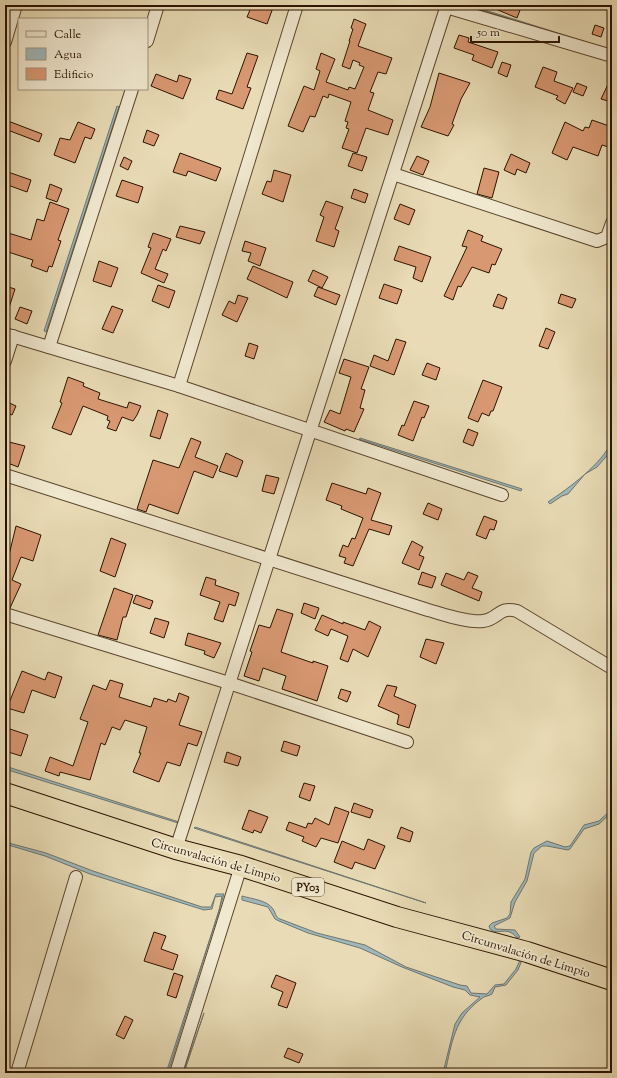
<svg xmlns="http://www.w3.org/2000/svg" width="617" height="1078" font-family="'Sorts Mill Goudy',serif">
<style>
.water{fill:#9eb8ba;stroke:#707670}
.building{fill:#d89872;stroke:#2b1300}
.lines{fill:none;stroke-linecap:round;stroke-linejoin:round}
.minor-casing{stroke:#5a452d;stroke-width:14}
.trunk-casing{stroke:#2b1300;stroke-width:22}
.minor{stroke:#f0e8cf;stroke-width:12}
.trunk{stroke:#e8dbb5;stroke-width:20}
.labels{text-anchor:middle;stroke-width:4;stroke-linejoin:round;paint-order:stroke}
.shield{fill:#f0e8cf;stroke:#66533e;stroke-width:1}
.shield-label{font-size:11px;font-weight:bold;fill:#2b1300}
.street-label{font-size:12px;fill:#2b1300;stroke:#f0e8cf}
</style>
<rect width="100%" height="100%" fill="#e8dbb5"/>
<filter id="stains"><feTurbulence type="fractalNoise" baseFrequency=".005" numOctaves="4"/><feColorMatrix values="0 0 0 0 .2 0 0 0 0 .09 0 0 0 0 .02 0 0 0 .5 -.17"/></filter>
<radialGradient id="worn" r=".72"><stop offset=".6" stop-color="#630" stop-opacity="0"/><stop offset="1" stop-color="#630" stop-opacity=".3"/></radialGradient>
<g class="water">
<polygon points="465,5 469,5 612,50"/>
<polygon points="117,106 119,107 46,332 44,331"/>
<polygon points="360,438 522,489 521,491 359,439"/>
<path d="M612,441V450L597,467L585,474L568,494L562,496L550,504L548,502C569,488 602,464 612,441Z"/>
<polygon points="5,766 179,822 178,823 5,769"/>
<path d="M612,809V812L599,824L584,829L570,849L568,850L547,846H542L534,853L527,881L515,902L510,918L494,926L496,929L515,930L520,937L517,938C507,925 499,936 490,929L489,926L492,923L507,918L510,914L511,902L525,879L531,852L534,848L547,841L565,847L570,846L584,825L599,821Z"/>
<polygon points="195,827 426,903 194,828"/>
<polygon points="5,842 46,853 93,871 202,907 211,907 216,894 224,894 168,1073 166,1073 219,911 222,896 215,897 212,909 204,910 90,874 45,856 5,844"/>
<path d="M242,896C252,899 267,900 273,909C276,913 275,917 280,919L317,933L365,945L406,967L460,985L467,986L471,993L487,994L495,985L504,984L516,969L520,960H522L518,970L506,985L495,987L492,994C489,996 484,996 481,999C454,1019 452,1042 445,1073H443L455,1024L462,1013L480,997L470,995L465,990L453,987L402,967L360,948L308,933L279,921L275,919L268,907L242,900Z"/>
<polygon points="204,1013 184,1073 183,1073"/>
</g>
<g class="building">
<polygon points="252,5 274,5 267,24 247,17"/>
<polygon points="486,5 522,5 517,18"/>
<polygon points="354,19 366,24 358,46 392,58 386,74 378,72 370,92 374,93 368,110 393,120 388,135 366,128 357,153 342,148 349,129 346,128 348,122 345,121 351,102 329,94 328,98 323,96 315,117 310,116 303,132 288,126 304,86 314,90 320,71 316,69 321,53 335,59 326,82 348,90 349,87 355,89 364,67 359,65 360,63 353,60 350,69 342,66 350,41 349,41 353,29 351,28"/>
<polygon points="595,25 604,28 601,37 592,34"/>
<polygon points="459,35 469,38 468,42 498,52 492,68 472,60 474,55 454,48"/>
<polygon points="247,53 258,56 247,87 251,88 243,109 216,99 219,90 232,94"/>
<polygon points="502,62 511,65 507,77 498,73"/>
<polygon points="543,67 557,72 554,81 573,88 565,104 556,99 558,96 535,87"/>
<polygon points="439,73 470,83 461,99 452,124 454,125 448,136 421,127 430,107"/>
<polygon points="156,74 177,82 179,75 191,79 183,99 151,86"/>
<polygon points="612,76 612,102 601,99"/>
<polygon points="577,83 587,87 583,96 573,92"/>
<polygon points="592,120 612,127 612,148 602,145 598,156 573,147 567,160 552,153 565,122 583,131 585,127 589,128"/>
<polygon points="8,121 42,134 39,142 5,129"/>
<polygon points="78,122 95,129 91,139 85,137 75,163 54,155 60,138 70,140"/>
<polygon points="147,130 159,135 154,146 143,142"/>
<polygon points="180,153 221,168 216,181 188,171 186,176 173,172"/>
<polygon points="353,153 367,157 362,171 348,166"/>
<polygon points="511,154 530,163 526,173 517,169 515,175 504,170"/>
<polygon points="417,156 429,161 423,175 410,170"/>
<polygon points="124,157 132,161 128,170 120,166"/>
<polygon points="484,168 499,172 492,198 477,194"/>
<polygon points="274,170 291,175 283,202 262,194 267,181 271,182"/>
<polygon points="5,171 31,180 27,192 5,184"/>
<polygon points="122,180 143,187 138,203 116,196"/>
<polygon points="50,184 62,189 57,202 46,198"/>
<polygon points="354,189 368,194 365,203 351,198"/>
<polygon points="326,201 343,207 335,229 339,231 334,247 316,241 324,217 320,215"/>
<polygon points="50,202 69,209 58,240 61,241 52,267 49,266 47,272 31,266 33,260 5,251 5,232 31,240 37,219 44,221"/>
<polygon points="400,204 415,210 409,225 394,219"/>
<polygon points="180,226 205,232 200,244 176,237"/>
<polygon points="468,230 483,236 481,241 502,249 495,265 492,264 489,273 472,267 461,287 458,286 453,300 444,296 467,247 462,246"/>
<polygon points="153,233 171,239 166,251 163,249 155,269 168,274 164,283 141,273 151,248 148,247"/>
<polygon points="245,241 266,248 260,266 248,261 251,253 242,251"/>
<polygon points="399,246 431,257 422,282 413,278 416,267 394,260"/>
<polygon points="99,261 118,268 111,287 93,281"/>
<polygon points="253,266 293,282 287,298 247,279"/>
<polygon points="313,270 328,277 322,288 308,281"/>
<polygon points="384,284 402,290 397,304 379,298"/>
<polygon points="158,285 175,291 169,308 152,301"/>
<polygon points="5,286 15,289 7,314 5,314"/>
<polygon points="318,287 340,295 336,305 314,296"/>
<polygon points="498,294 507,298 503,309 493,306"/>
<polygon points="561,294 576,299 572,308 558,303"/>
<polygon points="238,295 248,298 237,322 222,315 229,301 235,304"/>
<polygon points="112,306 123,310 113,333 102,329"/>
<polygon points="20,307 32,311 27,324 15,319"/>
<polygon points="546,328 555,332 548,349 539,346"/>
<polygon points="396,339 406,342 394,375 370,366 374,355 388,361"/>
<polygon points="249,343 258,346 254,359 245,356"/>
<polygon points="344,359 369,367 361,389 365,390 360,408 364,409 354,432 346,429 345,431 324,422 330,410 340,414 351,377 339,373"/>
<polygon points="427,363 440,368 436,380 422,375"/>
<polygon points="68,377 84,383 83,386 100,393 98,399 127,408 129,402 141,406 137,415 133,421 122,417 116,431 107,428 110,421 107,420 108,416 83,406 71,435 52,428 62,403 60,402"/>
<polygon points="483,380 502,387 493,411 491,411 489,416 482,413 478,422 468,418"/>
<polygon points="5,401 16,406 12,415 5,412"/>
<polygon points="414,401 429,406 424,418 422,417 413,441 398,435 402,425 404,426"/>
<polygon points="158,410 168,414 160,439 150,436"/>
<polygon points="468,429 478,433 473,446 463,442"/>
<polygon points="191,438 201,442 195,457 218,466 213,478 194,471 178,514 149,504 146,512 137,509 153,460 179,468"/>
<polygon points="5,441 25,446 18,467 5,462"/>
<polygon points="226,453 243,461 237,477 219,471"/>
<polygon points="266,475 279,478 274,494 262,491"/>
<polygon points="332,483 366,494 368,488 381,493 371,520 392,526 389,535 369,529 353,566 344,563 346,558 339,556 343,545 348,547 352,538 355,539 363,518 341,509 342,506 326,500"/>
<polygon points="428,503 442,509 438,520 423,514"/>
<polygon points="484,516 497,521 494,530 490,529 486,539 476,535"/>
<polygon points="16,526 41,535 33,561 21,557 12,580 21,584 10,608 5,607 5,553 9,555"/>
<polygon points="111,538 126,544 115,577 100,571"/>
<polygon points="412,541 423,547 419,555 424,557 419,570 402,563"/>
<polygon points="422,572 436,577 432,588 418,584"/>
<polygon points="468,572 478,576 472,588 482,592 479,601 441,585 446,573 464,580"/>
<polygon points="206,577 216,580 215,585 239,593 235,606 229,604 223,622 214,619 220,602 200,595"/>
<polygon points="114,588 133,595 126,617 123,617 117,640 98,635"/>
<polygon points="136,595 153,601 150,609 133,603"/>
<polygon points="304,603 319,608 315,619 301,613"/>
<polygon points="277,609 293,614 281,652 313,663 313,661 328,666 317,701 282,689 286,676 263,668 259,681 244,676 252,652 250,651 259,625 270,628"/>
<polygon points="322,615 343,624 343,622 365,630 369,621 381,627 368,657 353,649 348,662 340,659 348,636 331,629 328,636 315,630"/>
<polygon points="155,618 169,622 164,638 150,633"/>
<polygon points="188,633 221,643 214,658 204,654 205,651 185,645"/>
<polygon points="426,639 444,643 436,664 420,657"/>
<polygon points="22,671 45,680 48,672 62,677 55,698 32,690 24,713 7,708"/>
<polygon points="110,680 123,684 119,697 151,707 154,698 167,702 168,699 176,702 179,693 189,697 179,725 202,732 197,746 188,743 180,766 167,762 159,782 133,772 141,753 139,753 147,727 125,720 120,730 112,727 105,745 101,743 90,780 60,772 59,776 45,771 50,757 73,766 88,722 80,719 93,685 106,690"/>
<polygon points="387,685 397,687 394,696 416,705 409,728 397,724 399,715 378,706"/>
<polygon points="341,689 351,692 347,702 338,698"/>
<polygon points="10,729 28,735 21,756 5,751 5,744"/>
<polygon points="284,741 300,746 297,756 281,751"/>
<polygon points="227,752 241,757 238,766 224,762"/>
<polygon points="304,783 315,786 310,801 299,797"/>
<polygon points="354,803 373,810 370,818 351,812"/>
<polygon points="335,807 349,812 338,843 321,838 316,847 302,841 304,837 286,830 289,822 306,828 308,823 312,824 315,818 329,825"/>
<polygon points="249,810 268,817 261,833 254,830 253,833 242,829"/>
<polygon points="401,827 413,832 410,842 397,838"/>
<polygon points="368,839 385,846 375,869 355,862 352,869 334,862 342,841 364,850"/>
<polygon points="154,932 166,936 161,949 178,955 173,970 144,961"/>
<polygon points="174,973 183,976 176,998 167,995"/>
<polygon points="276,975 296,983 287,1008 278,1005 283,992 271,987"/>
<polygon points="125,1016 133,1020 124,1039 116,1035"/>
<polygon points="288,1048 303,1054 299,1063 284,1057"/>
</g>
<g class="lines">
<defs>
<g id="minor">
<polyline points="446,7 612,56"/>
<polyline points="147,41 158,5"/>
<polyline points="5,42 16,5"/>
<polyline points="393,174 597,241 607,237 612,223"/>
<polyline points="5,334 179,386 502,495"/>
<polyline points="49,347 132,89"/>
<polyline points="5,361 13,336"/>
<polyline points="179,386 297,5"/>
<path d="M5,475L428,610C443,614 468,623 483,621C499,619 498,606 517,611L612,668"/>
<polyline points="5,614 229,683 407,742"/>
<polyline points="176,849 447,5"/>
<polyline points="17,1073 76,877"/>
<polyline points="176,1073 241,866"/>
</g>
<polyline id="trunk" points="5,793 176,849 241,866 397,917 527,952 612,980"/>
</defs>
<use href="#minor" class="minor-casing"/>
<use href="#trunk" class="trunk-casing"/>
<use href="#minor" class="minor"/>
<use href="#trunk" class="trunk"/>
</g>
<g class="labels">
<rect class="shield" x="292" y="878" width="32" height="18" rx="3"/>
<g class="shield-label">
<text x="308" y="891">PY03</text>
</g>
<g class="street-label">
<text transform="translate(216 860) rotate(16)" y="4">Circunvalación de Limpio</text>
<text transform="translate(526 954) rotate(17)" y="4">Circunvalación de Limpio</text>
</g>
</g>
<rect width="617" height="1078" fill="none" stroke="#e8dbb5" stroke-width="20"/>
<rect x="6" y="6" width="605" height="1066" fill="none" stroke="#2b1300" stroke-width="2"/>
<rect x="10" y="10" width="597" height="1058" fill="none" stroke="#2b1300"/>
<rect x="18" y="18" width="130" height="72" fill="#f0e8cf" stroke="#a1937c"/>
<rect x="26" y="31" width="20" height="6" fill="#f0e8cf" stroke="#a1937c"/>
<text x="54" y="38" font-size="12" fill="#2b1300">Calle</text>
<rect x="26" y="48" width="20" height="12" fill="#9eb8ba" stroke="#a1937c"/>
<text x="54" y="58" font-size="12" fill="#2b1300">Agua</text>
<rect x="26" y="68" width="20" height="12" fill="#d89872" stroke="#a1937c"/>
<text x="54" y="78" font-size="12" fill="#2b1300">Edificio</text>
<path d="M471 36v6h88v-6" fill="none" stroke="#2b1300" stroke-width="2"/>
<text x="477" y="36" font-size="12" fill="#2b1300" stroke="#f0e8cf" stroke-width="3" paint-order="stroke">50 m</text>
<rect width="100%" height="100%" filter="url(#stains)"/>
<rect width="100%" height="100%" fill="url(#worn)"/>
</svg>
